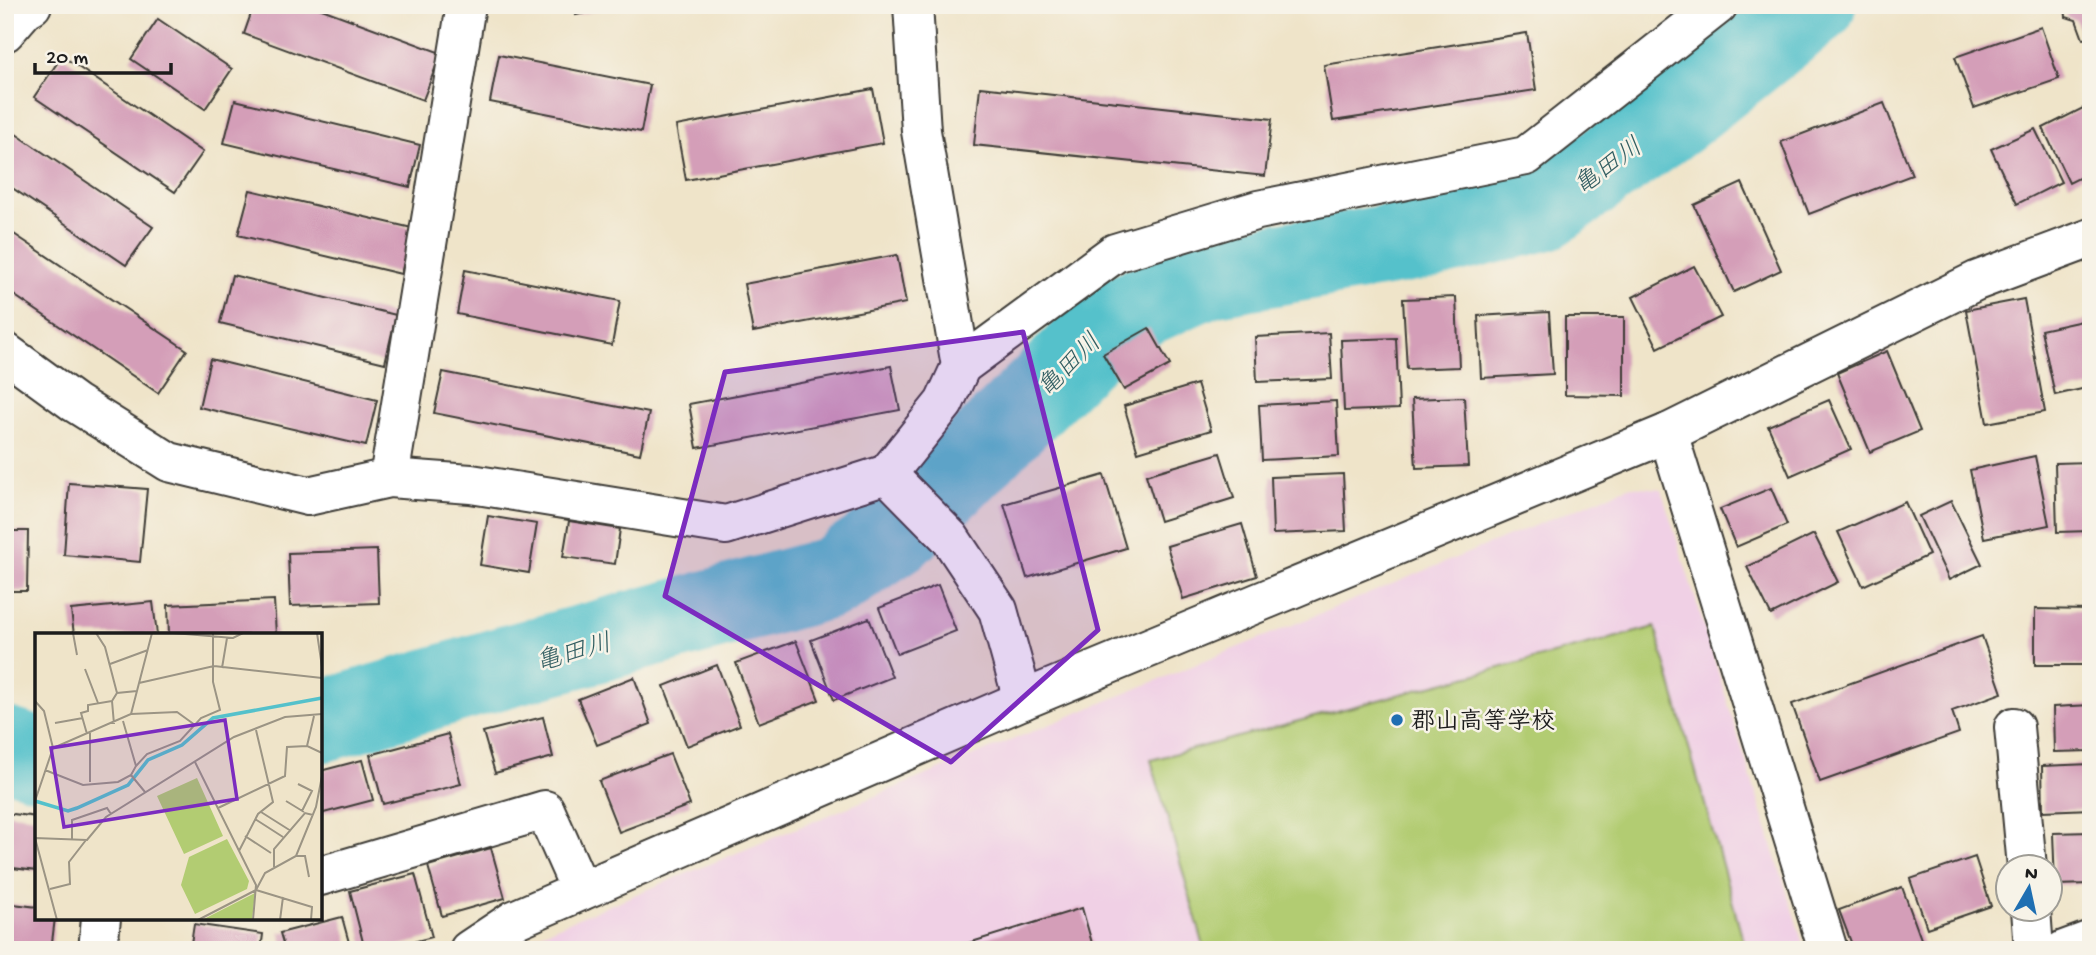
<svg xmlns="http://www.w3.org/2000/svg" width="2096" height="955" font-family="'Gochi Hand','Klee One',sans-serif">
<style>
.built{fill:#f0d0e5}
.green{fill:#b2cc72;stroke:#677447;stroke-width:2}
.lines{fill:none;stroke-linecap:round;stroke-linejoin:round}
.river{stroke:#54c1cb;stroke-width:82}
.building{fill:#d49eb8}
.minor-casing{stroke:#3c3a36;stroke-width:42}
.minor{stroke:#fff;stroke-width:38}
.marked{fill:#7b2cbf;fill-opacity:0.2;stroke:#7b2cbf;stroke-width:5;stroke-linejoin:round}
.poi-dot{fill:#1f6fb2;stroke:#f7f3e8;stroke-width:2.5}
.labels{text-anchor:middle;stroke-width:5;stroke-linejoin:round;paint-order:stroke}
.poi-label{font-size:24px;font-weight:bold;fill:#1c1c1c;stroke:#f7f3e8;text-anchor:start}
.water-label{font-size:26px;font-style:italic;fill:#325e62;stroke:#f7f3e8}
.inset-river{fill:none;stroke:#54c1cb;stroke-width:3.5}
.inset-road{fill:none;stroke:#9b9484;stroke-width:2}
.view{fill:#7b2cbf;fill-opacity:0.15;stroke:#7b2cbf;stroke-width:3.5}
.inset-edge{fill:none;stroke:#1c1c1c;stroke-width:3.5}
</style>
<rect width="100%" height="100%" fill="#f7f3e8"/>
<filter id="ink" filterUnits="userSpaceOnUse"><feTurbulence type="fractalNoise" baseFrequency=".0143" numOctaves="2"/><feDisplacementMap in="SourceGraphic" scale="14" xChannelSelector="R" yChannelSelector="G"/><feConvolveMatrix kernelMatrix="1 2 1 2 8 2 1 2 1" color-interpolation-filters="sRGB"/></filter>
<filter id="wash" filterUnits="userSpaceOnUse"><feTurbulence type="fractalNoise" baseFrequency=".00686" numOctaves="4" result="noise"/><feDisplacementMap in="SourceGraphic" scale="28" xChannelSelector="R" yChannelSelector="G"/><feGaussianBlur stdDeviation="1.57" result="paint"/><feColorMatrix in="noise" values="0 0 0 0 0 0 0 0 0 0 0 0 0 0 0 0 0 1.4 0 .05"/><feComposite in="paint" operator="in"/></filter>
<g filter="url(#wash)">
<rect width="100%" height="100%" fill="#efe4c9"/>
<polygon class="built" points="1631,486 1661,489 1805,950 500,950"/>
<polygon class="green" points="1655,627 1746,950 1205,950 1151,760"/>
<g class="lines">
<g class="river">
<polyline points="320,722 504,667 833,577 898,533 1114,319 1209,276 1431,238 1544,210 1676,116 1815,5"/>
<polyline points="5,748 37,758"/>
</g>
</g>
<g id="blocks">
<g class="building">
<polygon points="254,5 311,5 441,53 423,100 244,34"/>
<polygon points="574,5 616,5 616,6 576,15"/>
<polygon points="2065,5 2091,5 2091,38 2083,39 2076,20 2066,17"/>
<polygon points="158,19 232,69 205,109 131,59"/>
<polygon points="2041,27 2059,79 1974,108 1955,57"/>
<polygon points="1527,33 1536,90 1333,121 1324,65"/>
<polygon points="499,55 650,85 641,132 490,102"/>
<polygon points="62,56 203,152 175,192 34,97"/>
<polygon points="980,87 1272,119 1265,176 974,145"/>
<polygon points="873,89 883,143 686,180 676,126"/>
<polygon points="235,100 420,145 410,187 224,143"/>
<polygon points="1884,103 1912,175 1809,214 1781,142"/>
<polygon points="2085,107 2091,120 2091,172 2069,183 2043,128"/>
<polygon points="2035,129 2061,182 2017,204 1991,149"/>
<polygon points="13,132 153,227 126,265 5,183 5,144"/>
<polygon points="1742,183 1781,270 1734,292 1694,205"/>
<polygon points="250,190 412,228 401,274 238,235"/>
<polygon points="5,228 187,350 158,393 5,289"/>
<polygon points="897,255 906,303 753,332 744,284"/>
<polygon points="1694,266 1721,317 1658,348 1633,297"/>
<polygon points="465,270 620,301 612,345 457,314"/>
<polygon points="232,275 396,315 385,363 220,323"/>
<polygon points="1456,297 1459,367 1407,369 1403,299"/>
<polygon points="2024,299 2045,412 1987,423 1966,310"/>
<polygon points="1549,312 1553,374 1481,378 1478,316"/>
<polygon points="1565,317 1624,317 1624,396 1565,395"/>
<polygon points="2091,319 2091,387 2055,395 2041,330"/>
<polygon points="1149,328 1170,365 1124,390 1103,354"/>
<polygon points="1329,333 1332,379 1257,382 1255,337"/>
<polygon points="1396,338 1399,409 1344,411 1341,340"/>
<polygon points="1887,351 1920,431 1870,452 1837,373"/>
<polygon points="210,359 377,400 366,446 199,407"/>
<polygon points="891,366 900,410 697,448 689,404"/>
<polygon points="443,372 649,413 640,454 434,413"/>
<polygon points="1197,384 1211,430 1138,452 1124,406"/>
<polygon points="1464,397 1468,466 1416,468 1412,399"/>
<polygon points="1829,400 1851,449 1790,476 1768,426"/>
<polygon points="1336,401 1339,456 1262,460 1259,405"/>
<polygon points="1220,453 1234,498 1160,521 1146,475"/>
<polygon points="2035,456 2049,525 1984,538 1970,470"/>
<polygon points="2091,462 2091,531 2057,532 2055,463"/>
<polygon points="1343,474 1346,531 1273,534 1271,477"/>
<polygon points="1104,475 1126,548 1027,578 1004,504"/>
<polygon points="69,483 147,489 140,562 64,555"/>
<polygon points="1771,488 1787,525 1736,547 1720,509"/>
<polygon points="1951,501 1982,564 1949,580 1919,516"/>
<polygon points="1905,502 1929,555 1863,586 1838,532"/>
<polygon points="488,516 537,524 529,573 480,565"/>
<polygon points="569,521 620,529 615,564 563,557"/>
<polygon points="1242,524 1257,576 1183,599 1167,546"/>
<polygon points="5,531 28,531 27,591 5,591"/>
<polygon points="1814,534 1838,582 1771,615 1747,567"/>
<polygon points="377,550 379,603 290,606 288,553"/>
<polygon points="938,585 956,631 897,654 879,608"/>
<polygon points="274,600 276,635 169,635 168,605"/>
<polygon points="153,602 157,635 74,635 71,610"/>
<polygon points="2035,609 2091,610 2091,665 2035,665"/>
<polygon points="869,618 892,677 834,700 811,640"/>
<polygon points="1982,636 2002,693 1952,711 1959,733 1820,782 1792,704"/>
<polygon points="796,641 819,700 759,723 736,663"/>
<polygon points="717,665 740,725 687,746 664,686"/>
<polygon points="634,677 651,724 597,745 578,699"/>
<polygon points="2091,705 2091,751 2054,752 2053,707"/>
<polygon points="543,717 553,757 495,773 483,732"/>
<polygon points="448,734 461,784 383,804 370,755"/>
<polygon points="670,754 690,805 619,832 599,781"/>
<polygon points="362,760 373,800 320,814 320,771"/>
<polygon points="2091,764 2091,809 2043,811 2042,766"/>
<polygon points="5,813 37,817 37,871 5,867"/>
<polygon points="2091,832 2091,884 2055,885 2053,833"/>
<polygon points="491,848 505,898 442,916 428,866"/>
<polygon points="1975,857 1991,906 1927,928 1910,879"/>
<polygon points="415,874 432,937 383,950 365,950 350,891"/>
<polygon points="1902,887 1925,950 1854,950 1839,910"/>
<polygon points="5,903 37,907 37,918 55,918 51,950 5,950"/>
<polygon points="1082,908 1094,950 960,950 959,946"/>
<polygon points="342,917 351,950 285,950 280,933"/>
<polygon points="194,924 263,934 261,950 190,950"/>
</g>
</g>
</g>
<g filter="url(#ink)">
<use href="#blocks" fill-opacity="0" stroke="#3c3a36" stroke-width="2"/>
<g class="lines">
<defs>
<g id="minor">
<polyline points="5,32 25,9 32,5"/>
<polyline points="5,352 75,403 169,462 308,496 389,478 471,484 726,525 887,474 944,403 961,366 921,131 913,5"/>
<polyline points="961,366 1115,253 1258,210 1526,156 1718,5"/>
<polyline points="1668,433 1828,950"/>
<polyline points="887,474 950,538 998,610 1023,700"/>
<polyline points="389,478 466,5"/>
<polyline points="2014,727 2027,867"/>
<polyline points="320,876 545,810 581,891"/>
<polyline points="2031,909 2034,950"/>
<polyline points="98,950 101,918"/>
<polyline points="469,950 514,920 1023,700 1668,433 1976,281 2091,238"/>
<polyline points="2064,950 2091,940"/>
</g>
</defs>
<use href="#minor" class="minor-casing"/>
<use href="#minor" class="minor"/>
</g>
</g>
<path class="marked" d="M1023,332L1098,630L951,762L665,596L725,372Z"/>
<circle class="poi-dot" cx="1397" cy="720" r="7"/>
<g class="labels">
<g class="poi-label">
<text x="1411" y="728">郡山高等学校</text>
</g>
<g class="water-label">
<text transform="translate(1607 165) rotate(-36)" y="9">亀田川</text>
<text transform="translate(1068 364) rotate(-45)" y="9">亀田川</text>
<text transform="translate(573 651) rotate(-16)" y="9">亀田川</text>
</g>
</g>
<g transform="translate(35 633)">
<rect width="287" height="287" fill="#efe4c9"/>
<path d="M162,145L188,203L149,221L122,163ZM192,206L214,248L212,256L160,281L146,252L154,224ZM220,260L217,287H167Z" fill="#b2cc72"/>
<path class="inset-river" d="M0,168L33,178L42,175L93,152L113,127L147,112L178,85L287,65"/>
<path class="inset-road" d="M38,0L42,22M61,0L70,14L82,60M138,0L198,5L208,0M282,0L287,34M75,31L113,17M187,35L192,5M50,36L63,70M104,50L179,33L287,45M0,68L9,78L18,115M96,81L142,79L160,92M279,83L272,113L287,120M20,90L48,85M79,91L77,68L82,60L102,58M52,101L46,80L53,78V72L77,68M160,129L221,252L218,287M101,133L112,121L145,108L166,85L185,77L178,49V0M10,137L48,152L83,149L96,142L101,133L88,88M96,142L110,159M55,149V100M263,151L277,158L267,178M0,168L18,115L96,81L117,0M251,168L269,179M183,175L250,143L252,114L272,113M226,179L256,198M220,186L248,204M210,203L236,220M0,205L52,207L71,184L199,104L250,84L287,81M0,205L22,287M37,206V187L72,175L76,181M204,218L223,181L238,169L221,97M261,223H270L274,244M239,234V216L270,180L278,182M15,256L35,251L34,229L51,207M221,257L277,274L276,287M163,287L221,257L230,240L261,223L281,174L287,143M245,287L248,264"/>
<path class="view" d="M190,87L202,166L29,194L16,115Z"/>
<rect width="287" height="287" class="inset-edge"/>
</g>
<rect width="2096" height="955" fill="none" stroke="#f7f3e8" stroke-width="28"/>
<g transform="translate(2029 888) rotate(9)"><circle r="33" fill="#f7f3e8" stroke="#9f9d96" stroke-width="2"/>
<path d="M0-5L12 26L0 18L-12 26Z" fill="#1f6fb2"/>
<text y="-10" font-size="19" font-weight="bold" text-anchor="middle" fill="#1c1c1c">N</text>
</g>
<path d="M35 63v10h136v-10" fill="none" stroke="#1c1c1c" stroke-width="3.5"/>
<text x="46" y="63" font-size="21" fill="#1c1c1c" stroke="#f7f3e8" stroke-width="5" paint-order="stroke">20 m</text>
</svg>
